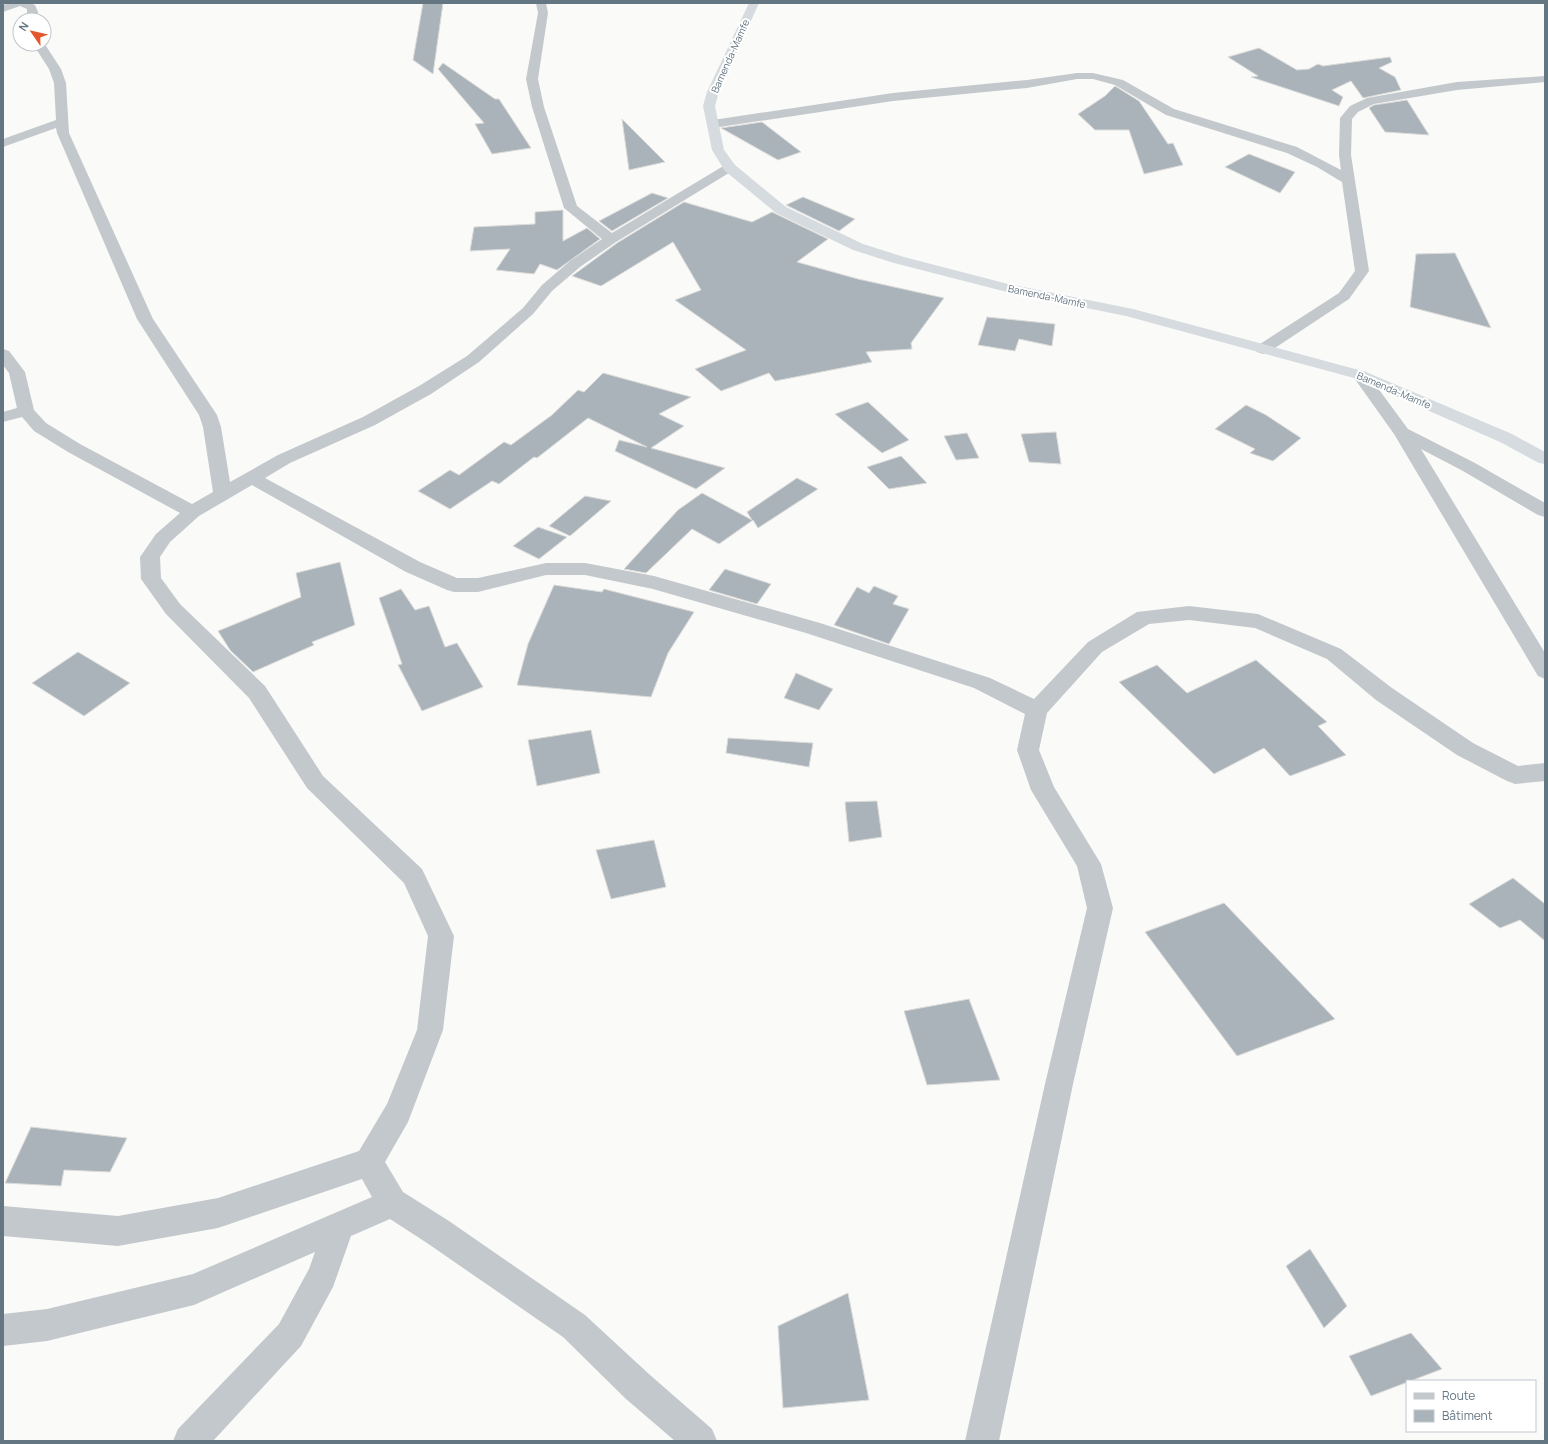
<svg xmlns="http://www.w3.org/2000/svg" width="1548" height="1444" font-family="Manrope,sans-serif">
<style>
.building{fill:#aab3b9;stroke:#dcdcda}
.lines{fill:none;stroke-linecap:round;stroke-linejoin:round}
.minor{fill:#c3c8cc;fill-rule:evenodd}
.highway{fill:#d6dbdf;fill-rule:evenodd}
.labels{text-anchor:middle;stroke-width:4;stroke-linejoin:round;paint-order:stroke}
.far-street-label{font-size:10px;fill:#657683;stroke:#fff}
</style>
<rect width="100%" height="100%" fill="#fafaf8"/>
<g class="building">
<polygon points="423,3 443,3 433,74 413,60"/>
<polygon points="1259,48 1297,70 1309,69 1318,64 1323,66 1390,57 1392,62 1379,68 1395,77 1401,90 1363,98 1351,81 1332,90 1343,97 1339,106 1251,77 1258,76 1228,57"/>
<polygon points="443,63 495,99 499,99 531,148 492,154 475,124 484,123 438,69"/>
<polygon points="1115,86 1139,101 1168,144 1173,143 1183,165 1144,174 1129,130 1095,130 1078,114 1105,96"/>
<polygon points="1407,100 1429,135 1385,132 1369,108 1374,105"/>
<polygon points="622,119 665,162 629,170"/>
<polygon points="762,122 801,152 778,160 721,128"/>
<polygon points="1249,154 1295,172 1280,193 1225,167"/>
<polygon points="652,193 668,198 612,231 599,221"/>
<polygon points="803,197 855,219 839,231 786,205"/>
<polygon points="684,202 752,222 772,212 828,239 797,262 858,279 944,298 911,343 912,349 866,352 872,362 775,381 769,373 721,391 695,369 746,350 675,300 701,290 673,242 601,286 572,276 617,243"/>
<polygon points="563,210 563,241 587,228 600,239 557,270 540,264 534,274 496,270 510,249 470,251 474,227 535,224 535,212"/>
<polygon points="1455,253 1491,328 1410,307 1416,254"/>
<polygon points="987,317 1055,324 1052,346 1019,339 1015,351 978,345"/>
<polygon points="603,373 691,397 659,414 684,426 651,448 725,468 696,489 615,451 619,440 647,447 588,418 537,458 534,457 499,484 492,481 450,509 418,491 450,470 459,475 504,442 511,445 552,415 578,390 584,392"/>
<polygon points="868,402 909,440 882,453 835,414"/>
<polygon points="1246,405 1266,415 1301,438 1273,461 1250,453 1255,449 1215,429"/>
<polygon points="1056,432 1061,464 1029,462 1021,434"/>
<polygon points="967,433 979,458 956,460 944,436"/>
<polygon points="901,456 927,483 889,489 867,467"/>
<polygon points="797,478 818,489 758,528 753,520 719,544 692,529 646,573 624,569 678,510 702,493 752,520 747,512"/>
<polygon points="585,496 611,501 570,536 549,526"/>
<polygon points="538,527 567,537 539,559 513,546"/>
<polygon points="340,562 355,625 312,642 314,645 253,672 230,650 218,631 301,597 296,573"/>
<polygon points="725,569 771,584 757,604 709,590"/>
<polygon points="554,585 602,592 604,589 694,612 668,653 651,697 517,685 528,644"/>
<polygon points="874,586 898,596 893,604 909,609 889,644 834,625 857,587 869,593"/>
<polygon points="401,589 415,610 429,606 445,647 457,643 483,687 422,711 398,665 402,664 379,598"/>
<polygon points="78,652 130,683 84,716 32,683"/>
<polygon points="1256,660 1327,722 1318,726 1346,755 1290,776 1264,748 1214,774 1119,682 1157,665 1187,693"/>
<polygon points="796,673 833,689 819,710 784,698"/>
<polygon points="591,730 600,773 537,786 528,740"/>
<polygon points="728,738 813,743 809,767 726,753"/>
<polygon points="877,801 882,837 849,842 845,802"/>
<polygon points="654,840 666,887 611,899 596,850"/>
<polygon points="1513,878 1545,904 1545,941 1520,920 1500,928 1469,904"/>
<polygon points="1224,903 1335,1019 1237,1056 1145,932"/>
<polygon points="969,999 1000,1080 927,1085 904,1011"/>
<polygon points="31,1127 127,1138 110,1172 64,1170 61,1186 5,1183"/>
<polygon points="1310,1249 1347,1306 1324,1328 1286,1266"/>
<polygon points="848,1293 869,1400 783,1408 778,1326"/>
<polygon points="1411,1333 1442,1369 1371,1396 1349,1356"/>
</g>
<g class="lines">
<g class="minor">
<polygon points="9,3 30,3 35,5 38,12 37,20 27,20 27,9 20,6 3,12 3,5"/>
<polygon points="536,3 546,3 548,13 538,79 544,107 577,206 612,233 725,165 730,164 737,168 616,242 580,267 552,291 533,314 479,362 431,394 375,425 290,463 265,478 420,562 457,578 478,578 546,563 585,563 654,576 820,623 990,678 1034,699 1088,642 1137,612 1189,606 1258,614 1341,649 1392,688 1473,743 1518,766 1545,763 1545,781 1515,784 1507,781 1457,755 1376,700 1327,659 1255,628 1189,620 1149,624 1102,652 1047,713 1039,750 1054,787 1101,864 1113,908 1073,1084 999,1441 965,1441 1045,1084 1087,908 1077,866 1031,790 1017,750 1025,714 974,688 806,633 653,589 585,575 546,575 478,592 454,592 447,590 406,572 252,485 199,516 170,542 160,557 161,578 180,604 265,686 323,776 422,869 454,936 443,1030 408,1122 385,1162 403,1192 449,1221 585,1315 650,1375 712,1429 717,1441 675,1441 626,1399 563,1337 427,1243 390,1219 351,1236 333,1287 301,1346 213,1441 173,1441 178,1429 279,1324 309,1269 315,1252 194,1305 47,1341 3,1346 3,1314 47,1309 193,1274 372,1197 362,1179 218,1228 118,1246 3,1236 3,1206 118,1216 218,1198 359,1151 387,1104 417,1030 428,936 404,883 307,788 249,698 166,614 141,579 140,557 156,534 180,513 68,452 34,431 22,417 3,422 3,412 17,408 9,373 3,365 3,349 9,351 25,372 34,410 46,423 80,444 192,504 213,492 203,427 199,415 137,319 57,133 56,128 3,147 3,139 56,120 54,83 49,69 33,44 44,43 61,69 66,83 69,133 153,319 217,415 221,427 230,482 278,455 363,417 419,386 467,356 523,308 542,285 570,261 602,239 564,208 532,107 526,79 538,13"/>
<polygon points="1077,73 1093,73 1123,80 1174,109 1297,147 1341,170 1339,155 1340,118 1350,106 1367,98 1457,82 1545,76 1545,82 1457,90 1374,104 1358,112 1352,119 1351,155 1369,271 1349,299 1269,352 1263,354 1257,352 1255,349 1257,346 1339,293 1355,271 1342,182 1317,167 1287,153 1166,115 1115,85 1093,79 1077,79 1027,88 893,101 713,128 707,124 713,120 893,93 1027,80"/>
<polygon points="1360,370 1366,372 1408,429 1475,463 1545,503 1545,517 1538,515 1463,471 1421,449 1545,653 1545,679 1538,676 1394,434 1352,375 1354,372"/>
</g>
<polygon class="highway" points="749,3 759,3 719,92 715,106 724,150 735,165 786,207 863,244 904,257 1008,284 1133,309 1366,372 1512,434 1545,452 1545,464 1539,463 1500,442 1354,378 1126,316 1007,292 894,263 853,250 776,213 725,171 712,150 703,106 707,92"/>
</g>
<g class="labels">
<g class="far-street-label">
<text transform="translate(730 56) rotate(-66)" y="4">Bamenda-Mamfe</text>
<text transform="translate(1047 296) rotate(12)" y="4">Bamenda-Mamfe</text>
<text transform="translate(1394 390) rotate(23)" y="4">Bamenda-Mamfe</text>
</g>
</g>
<rect width="1548" height="1444" fill="none" stroke="#657683" stroke-width="8"/>
<rect x="1406" y="1380" width="130" height="52" fill="#ffffff" stroke="#c1c8cd"/>
<rect x="1414" y="1393" width="20" height="6" fill="#c3c8cc" stroke="#c1c8cd"/>
<text x="1442" y="1400" font-size="12" fill="#657683">Route</text>
<rect x="1414" y="1410" width="20" height="12" fill="#aab3b9" stroke="#c1c8cd"/>
<text x="1442" y="1420" font-size="12" fill="#657683">Bâtiment</text>
<g transform="translate(32 32) rotate(304)"><circle r="19" fill="#ffffff" stroke="#c1c8cd"/>
<path d="M0-3L7 15L0 10L-7 15Z" fill="#e4572e"/>
<text y="-6" font-size="11" font-weight="bold" text-anchor="middle" fill="#657683">N</text>
</g>
</svg>
